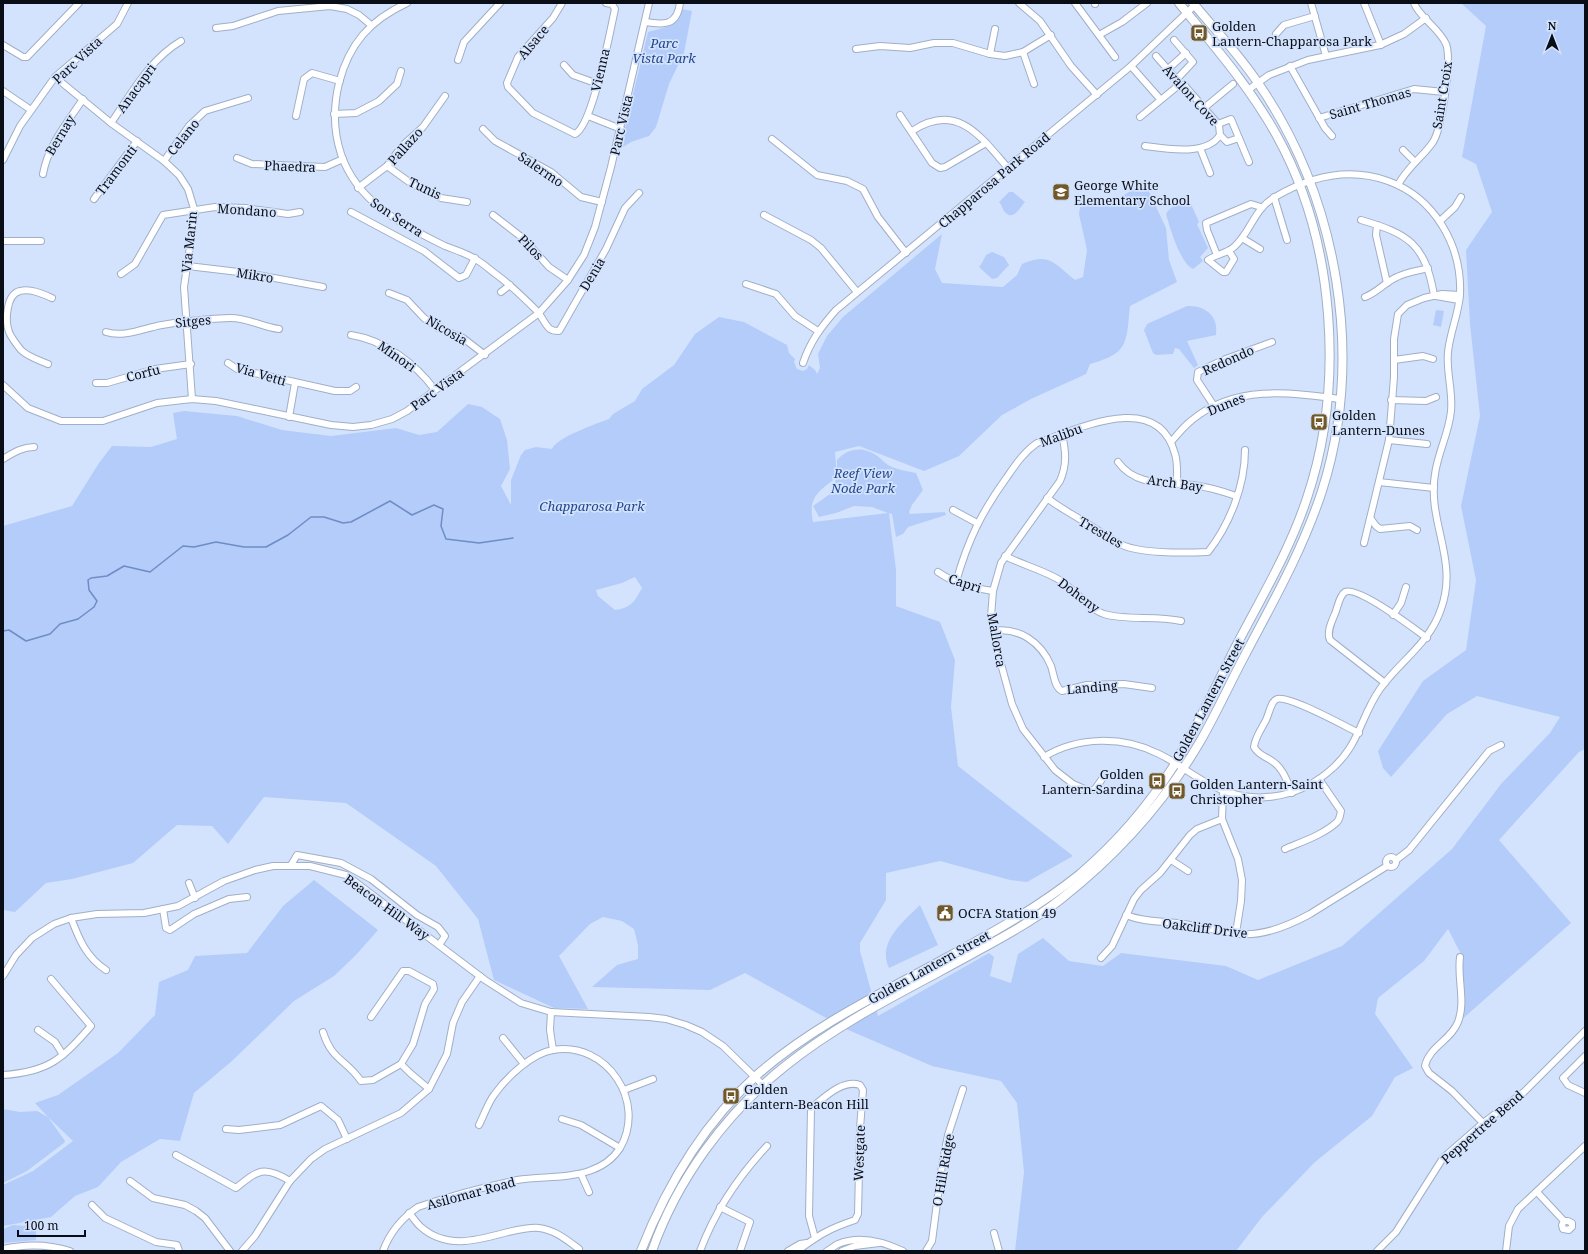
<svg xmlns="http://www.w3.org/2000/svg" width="1588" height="1254" font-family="'Noto Serif',serif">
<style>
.green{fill:#b3ccf9;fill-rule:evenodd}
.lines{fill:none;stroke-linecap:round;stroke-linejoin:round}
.stream{stroke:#6e8dc6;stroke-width:1.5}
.minor-casing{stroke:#a0afc7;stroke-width:8}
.major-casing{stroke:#a0afc7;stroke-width:10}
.minor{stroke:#fff;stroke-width:6}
.major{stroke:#fff;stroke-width:8}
.labels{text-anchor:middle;stroke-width:3.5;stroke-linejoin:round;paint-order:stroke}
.poi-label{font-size:13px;fill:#090e16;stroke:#d4e3fd;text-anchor:start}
.street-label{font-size:13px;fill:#090e16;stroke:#d4e3fd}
.park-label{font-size:13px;font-style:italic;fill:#22478c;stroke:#d4e3fd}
</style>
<rect width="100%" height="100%" fill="#d4e3fd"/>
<g class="green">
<path d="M1461,3H1585V749L1579,752L1499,840L1571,923L1459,1022L1462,956L1448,929L1424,961L1378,998L1375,1014L1413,1068L1395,1077L1372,1116L1315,1162L1262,1217L1236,1251H1015L1024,1172L1017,1103L1001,1081L932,1066L846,1029L745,973L710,990L592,987L617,965L638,959V945L634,929L622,921L603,917L590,924L559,956L588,1009L554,1008L494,980L478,919L436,866L346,803L264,797L228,844L212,826L177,825L133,863L72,879L46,883L15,912L3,910V526L72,506L99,463L112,446L151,447L177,439L173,413L184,411L237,416L282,430L331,436L396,428L419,435L437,432L468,404L482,407L500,419L507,440L510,469L501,486L511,505V480L521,455L525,450L536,447L552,449C557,437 596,424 609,419L613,414L635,401L642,389L674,365L695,334L719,317L744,322L787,345L789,353L795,359L794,362L797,369L803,371L807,369L809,365L815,370L817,374L820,368L818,354L827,336L843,317L942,234L935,269L942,283L1003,287L1017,275L1022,264C1049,252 1054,263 1075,280L1083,277L1087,250L1079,214L1080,207L1116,201L1144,181L1166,228L1169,260L1177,282L1130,306C1126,342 1130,353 1090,364L1086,374L1031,399L1002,415L959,456L924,471L859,446L835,452L837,477C818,492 808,497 813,522L888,513L872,507L854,506L836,513L819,517L813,506L830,494L837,477V460C847,448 863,446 876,455C882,459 885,464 892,467C899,470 908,471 916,473L923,490L912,505L909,512L910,514L945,512L946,515L908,527L903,534L896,537L892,514L889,513L896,570V606L940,622L955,660L951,707L958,766L1073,856L1027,882L1010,880L940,861L886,873V900L860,943V951L878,1016L989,953L994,957L990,976L1011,983L1018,954L1043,938L1069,961L1103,966L1121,953L1226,966L1258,980L1342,946L1452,849L1501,784L1550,733L1560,717L1477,696L1447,714L1391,777L1383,768L1378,751L1423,681L1466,650L1476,580L1461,506L1480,416L1470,324L1466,250L1492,212L1476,164L1462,157L1486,26ZM635,577L642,588C636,600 630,609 615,610L598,596L596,590L622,583Z"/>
<polygon points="682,9 692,11 684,53 669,84 656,127 649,136 631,142 620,149 648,32 670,26 675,22"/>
<path d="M1009,192H1013L1025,202C1020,207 1013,223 1004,211C1002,208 1002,205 999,202Z"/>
<path d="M1190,202L1199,222L1197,224L1208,248L1200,257L1203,261L1193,269C1180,263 1170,228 1166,214C1171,204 1181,205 1190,202Z"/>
<polygon points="992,252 1004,257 1009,265 997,278 992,279 979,267 982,263 986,255"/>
<path d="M1187,306C1205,305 1219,316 1216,335L1187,341L1198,365L1194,368L1179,349L1175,348L1173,354L1156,355L1153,353L1144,330L1147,324Z"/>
<polygon points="1436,310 1444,311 1441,327 1433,325"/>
<polygon points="314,880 378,930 356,955 334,976 294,1001 232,1061 194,1093 180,1141 160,1139 121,1162 98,1187 75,1196 51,1217 3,1226 3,1185 33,1171 73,1141 48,1117 65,1141 64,1143 27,1171 3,1183 3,1109 20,1112 37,1111 48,1117 35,1103 58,1095 118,1053 155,1015 159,982 188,970 195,956 247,953 283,906"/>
<path d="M920,905L938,945L889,968C877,942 903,922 920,905Z"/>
<polygon points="31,1224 36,1228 36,1240 3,1243 3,1229 13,1225 24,1226"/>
</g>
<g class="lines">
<polyline class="stream" points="3,631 9,630 26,641 50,634 60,624 78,619 94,607 97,601 89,590 88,580 91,578 107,576 124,566 150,572 183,546 194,547 216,542 244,547 266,547 288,535 311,517 324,517 343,523 351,522 390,501 412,515 434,505 443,509 441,526 446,539 479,543 513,538"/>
<defs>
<g id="minor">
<path d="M407,3C370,20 349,44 339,83C333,108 333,130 341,154C357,202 402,225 445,246C455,250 466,253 475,259C483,263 490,270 497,275C512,286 525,299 538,312C542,317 545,325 550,329C553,331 555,331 559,331L562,326L606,249L625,208L639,193"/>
<path d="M562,3L553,18L518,57L507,83L508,87L533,113L575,134C593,125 610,31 615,9L612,4L606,3"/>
<polyline points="1019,3 1040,21 1071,66 1097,95"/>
<polyline points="1075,3 1115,57"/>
<polyline points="1095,3 1095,4"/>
<polyline points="1311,3 1326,56"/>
<polyline points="1364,3 1381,45"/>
<path d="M645,22C664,25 677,26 680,3"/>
<polyline points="216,28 233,26 278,11 330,6 347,9 359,15 371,25"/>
<polyline points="1276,34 1284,25 1315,16"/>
<polyline points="1099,35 1122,22 1147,3"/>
<polyline points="1174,40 1193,62 1177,79"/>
<polyline points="3,45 23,57 27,57 79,3"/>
<polyline points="856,49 880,46 910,48 934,43 953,43 990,54 1005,56 1023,52 1051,35"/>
<polyline points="1023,52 1034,84"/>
<polyline points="990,54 995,29"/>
<polyline points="1156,56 1178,81"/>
<polyline points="458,60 464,42 500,3"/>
<polyline points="564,65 573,75 598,84"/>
<polyline points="1131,66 1160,99"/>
<polyline points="1290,66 1325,128 1332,136"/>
<polyline points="1168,69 1186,53"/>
<polyline points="55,77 111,123 164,161 179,175 188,189 195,212 184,287 192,399"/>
<polyline points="1179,85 1184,85 1219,125 1220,135"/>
<polyline points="1248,90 1269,75 1308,60 1380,45 1404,34 1426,18"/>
<polyline points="3,91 31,110"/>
<polyline points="1204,108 1233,84"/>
<polyline points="334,114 356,113 379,101 397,84 401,71"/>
<polyline points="900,115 932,163 940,168 945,167 986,143"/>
<polyline points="296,116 304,79 312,73 340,81"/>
<polyline points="588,116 621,129"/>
<polyline points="1140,117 1179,85"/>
<polyline points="1319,118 1414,89 1444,92"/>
<path d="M111,123C132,93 149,60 181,41"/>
<polyline points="1218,124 1231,119 1249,162"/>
<polyline points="483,129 495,141 551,172 581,197 602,202"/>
<path d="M912,131C957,101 981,137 1008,168"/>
<polyline points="1220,135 1227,142 1239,138"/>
<polyline points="772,139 817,175 847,181 863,189 878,217 906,253"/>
<path d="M1145,146C1167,149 1207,156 1220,135"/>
<polyline points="1200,148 1210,173"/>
<polyline points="1403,150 1415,162"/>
<polyline points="237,158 252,164 325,167 343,159"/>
<polyline points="3,160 20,126 55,77 117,24 128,3"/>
<polyline points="164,161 189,126 205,111 248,98"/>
<polyline points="387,166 412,184 441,198 467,202"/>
<path d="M43,174C48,145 67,123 83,99"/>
<path d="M1398,185C1408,166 1422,158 1433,142C1442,128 1452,59 1446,44C1439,28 1419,17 1414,3"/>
<polyline points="358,188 387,166 402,146 423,127 445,96"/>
<polyline points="1274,197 1287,240"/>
<polyline points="94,199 137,141"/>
<polyline points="351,212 424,251 459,278 466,275 475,258"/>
<polyline points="493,215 524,239 549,267 568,280"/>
<polyline points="764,215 811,240 821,248 857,292"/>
<path d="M1361,220C1409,234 1425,244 1434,295"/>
<polyline points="1440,221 1455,207 1461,197"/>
<polyline points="1377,225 1376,235 1387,283"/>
<polyline points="1242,238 1260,249"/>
<polyline points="3,241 41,241"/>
<polyline points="1217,255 1207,230 1206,223 1251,204 1261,207"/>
<polyline points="188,266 247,273 323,287"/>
<polyline points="121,274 135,264 163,215 215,207 245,208 288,214 300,212"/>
<polyline points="746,284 776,294 795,316 818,331"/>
<polyline points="501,292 510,285"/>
<polyline points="389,293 407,300 424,318 438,328 463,338 485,355"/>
<polyline points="1436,296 1459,300"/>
<path d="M1365,297C1378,292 1385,282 1397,277C1407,272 1418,271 1428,268"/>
<path d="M106,332C124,338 144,328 162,325C184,321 207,319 229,318C246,317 262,327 279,329"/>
<path d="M351,335C384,340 415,363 435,390"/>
<polyline points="1394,360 1423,356 1433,359"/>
<polyline points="228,363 237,369 335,391 350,391 356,387"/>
<path d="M803,363C810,342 821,327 836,310L1131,66L1195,5"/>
<path d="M48,364C39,360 28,357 21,350C17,345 11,337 9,332C5,321 6,294 20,291C30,288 43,294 52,298"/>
<polyline points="96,383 107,383 155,369 191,364"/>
<polyline points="3,385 28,408 61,421 103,421 157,403 192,399 216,401 331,425 353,427 371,425 392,419 407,411 539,313 568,280 584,255 595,227 611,167 649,3"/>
<polyline points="1391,400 1426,401 1436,397"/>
<polyline points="1214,406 1197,380 1198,372 1223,360 1272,342"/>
<polyline points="289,417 295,383"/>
<path d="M1062,434C1066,452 1067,465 1060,481L1001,563L993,591L991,617L998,653L1012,704L1023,729L1055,770L1073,784L1089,791L1095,789L1102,779"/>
<polyline points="1389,440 1427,444"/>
<path d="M1171,442C1178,434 1184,426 1192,420C1234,385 1290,392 1339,399"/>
<path d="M3,459C13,453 22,447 34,447"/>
<path d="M1118,462C1136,487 1167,482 1193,485C1208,487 1222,491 1236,496"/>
<polyline points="1379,482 1434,488"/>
<path d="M1047,498C1060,508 1072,514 1086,523C1097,529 1108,538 1120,544C1140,554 1185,553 1208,552C1230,524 1245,485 1245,450"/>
<polyline points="953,510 977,523"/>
<polyline points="1371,519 1376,526 1380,529 1410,526 1417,530"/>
<polyline points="1364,543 1389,440 1394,377 1394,339 1398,314 1407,305 1424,298 1442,294 1460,295"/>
<path d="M1005,556C1021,564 1039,569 1056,578C1072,586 1090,610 1104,614C1127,621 1156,615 1181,621"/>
<path d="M938,572C955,584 973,588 993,591"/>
<path d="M956,582C968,540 981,513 1007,477C1016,464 1024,452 1037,443C1078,429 1158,389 1175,454C1178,463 1177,475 1177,484"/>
<polyline points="1393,615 1401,603 1406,587"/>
<path d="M993,631C1019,627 1041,642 1051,666C1054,674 1054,687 1062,691L1087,685L1124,684L1152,688"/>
<path d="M1385,683L1330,640C1326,631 1333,619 1336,611C1338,605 1340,595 1345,592C1357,585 1415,629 1427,638"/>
<path d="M1044,757C1078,736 1123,736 1159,754C1178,763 1195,778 1215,787C1252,805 1295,799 1327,773C1360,747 1359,719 1380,689C1400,661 1430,643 1441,609C1459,560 1427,522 1435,474C1438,452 1449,433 1451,411C1453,391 1446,372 1448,352C1450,332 1459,313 1460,294C1462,246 1435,198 1388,181C1349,167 1311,176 1275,197C1253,210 1251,232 1234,247C1226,254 1216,254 1208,260L1223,272H1226L1234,259L1229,251"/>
<polyline points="1223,791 1222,819 1238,859 1242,880 1241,901 1236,933"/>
<path d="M1292,793C1287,781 1283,768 1272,761C1265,756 1258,755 1254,747C1255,737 1262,728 1266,720C1269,714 1271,701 1277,699C1289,695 1346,727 1359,733"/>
<path d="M1285,849C1301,842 1323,835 1337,822C1340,819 1340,815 1341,811L1319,779"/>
<circle cx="1391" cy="862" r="5"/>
<polyline points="1171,860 1188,871"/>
<polyline points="1396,860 1409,850 1489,751 1501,745"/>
<polyline points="291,865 297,855 341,863 371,879 417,915 438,927 445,936 439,945"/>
<polyline points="189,883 195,898"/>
<polyline points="163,909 166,928 170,930 194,914 229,899 247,897"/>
<path d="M1126,915C1143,922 1160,921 1177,923C1198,925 1219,932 1240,934C1264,936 1290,925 1310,914L1387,866"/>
<path d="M71,918C79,939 86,957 106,970"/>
<path d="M1460,957C1457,979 1466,1001 1458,1022C1451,1040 1429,1047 1425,1066L1429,1073L1452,1091L1483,1123"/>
<polyline points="1101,958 1112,946 1134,899 1141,890 1160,873 1190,835 1197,829 1222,819"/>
<polyline points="3,976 16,955 32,938 54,924 71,918 97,914 144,913 178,906 224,881 255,870 273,866 310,866 346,875 485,980 521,1003 551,1012 649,1017 666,1019 686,1025 702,1032 723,1046 763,1085"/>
<polyline points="551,1012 550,1030 553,1050"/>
<polyline points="371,1017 403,971 409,971 433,984 434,989 425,1004 413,1044 401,1064"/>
<polyline points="38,1030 55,1042 63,1055"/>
<path d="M323,1032C332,1061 346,1059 361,1081L373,1080L401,1064L410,1073L429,1089"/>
<polyline points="503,1038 524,1064"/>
<polyline points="1585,1056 1563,1078 1568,1085 1585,1093"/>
<path d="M3,1075C49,1072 62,1059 91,1026L51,979"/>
<polyline points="624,1090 653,1079"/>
<polyline points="562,1119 581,1125 620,1148"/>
<polyline points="226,1129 239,1130 280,1125 321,1106 338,1120 347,1139"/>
<path d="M176,1155L236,1188C258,1170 264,1165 290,1181"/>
<polyline points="581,1174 589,1192"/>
<polyline points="130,1181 153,1198 185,1205 196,1211 205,1218 230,1251"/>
<polyline points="1537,1192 1564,1221 1568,1221 1572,1223 1572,1227 1569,1230 1563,1229 1562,1225 1564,1221"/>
<polyline points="92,1205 105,1218 156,1242 177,1245 179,1251"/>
<polyline points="720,1207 750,1222 740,1251"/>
<path d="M409,1213C413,1217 416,1223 421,1227C447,1250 478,1240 508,1232C517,1230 530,1227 539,1228C555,1230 567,1240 579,1249"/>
<polyline points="994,1233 999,1251"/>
<path d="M3,1249C25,1244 48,1244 70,1251"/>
<polyline points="242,1251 255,1236 290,1181 311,1159 325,1149 401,1113 429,1089 447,1054 453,1023 462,1002 480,976"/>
<path d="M383,1251C390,1232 402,1218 418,1207C450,1196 484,1187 517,1180C541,1176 566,1179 589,1171C601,1167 613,1159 620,1148C647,1102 607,1041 553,1050C532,1053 506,1078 494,1095C488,1103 484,1115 479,1125"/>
<path d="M700,1251C715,1211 738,1177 767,1146"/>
<polyline points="788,1251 800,1244 807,1243"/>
<path d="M797,1251C819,1235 828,1229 855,1220L858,1214L860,1128L863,1090L860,1085C842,1079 824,1098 811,1108L809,1216L815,1238"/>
<path d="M827,1251C831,1249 834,1246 838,1244C859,1235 884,1242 903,1251"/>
<polyline points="842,1251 855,1246 879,1243"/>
<polyline points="926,1251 932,1241 942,1165 948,1135 963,1089"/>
<polyline points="1377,1251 1396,1232 1443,1158 1482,1124 1524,1092 1585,1031"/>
<polyline points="1506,1251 1509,1226 1518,1209 1585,1146"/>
</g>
<g id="major">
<path d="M641,1251C667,1185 705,1122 758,1074C813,1026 882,993 946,958C992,933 1039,907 1080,874C1115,844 1148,806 1173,767C1195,731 1213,692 1232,654C1258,603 1289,553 1307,498C1345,385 1335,241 1277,136C1250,87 1214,46 1179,3"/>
<path d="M652,1251C677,1180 725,1114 784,1067C831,1029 886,1000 939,972C980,949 1024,928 1061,899C1117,855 1165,802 1201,740C1217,712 1230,683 1245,655C1273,602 1303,549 1322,491C1365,356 1338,199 1258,83C1239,54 1215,30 1193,3"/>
</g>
</defs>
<use href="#minor" class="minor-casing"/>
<use href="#major" class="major-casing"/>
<use href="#minor" class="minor"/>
<use href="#major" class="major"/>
</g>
<defs>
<symbol id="bus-square" viewBox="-11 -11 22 22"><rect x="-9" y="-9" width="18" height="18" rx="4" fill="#705829" stroke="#d4e3fd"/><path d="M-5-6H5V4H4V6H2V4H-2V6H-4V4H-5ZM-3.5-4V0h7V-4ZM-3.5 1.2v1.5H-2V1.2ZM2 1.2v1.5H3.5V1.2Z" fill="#fff"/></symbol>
<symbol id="school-square" viewBox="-11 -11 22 22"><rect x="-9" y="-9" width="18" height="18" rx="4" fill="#705829" stroke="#d4e3fd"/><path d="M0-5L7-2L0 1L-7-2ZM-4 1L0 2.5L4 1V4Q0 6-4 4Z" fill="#fff"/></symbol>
<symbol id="civic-square" viewBox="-11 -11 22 22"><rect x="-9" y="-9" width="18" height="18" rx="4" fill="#705829" stroke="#d4e3fd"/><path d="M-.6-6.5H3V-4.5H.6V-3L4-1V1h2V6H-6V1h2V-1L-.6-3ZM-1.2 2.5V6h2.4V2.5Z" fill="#fff"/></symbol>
</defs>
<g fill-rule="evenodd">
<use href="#bus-square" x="1189" y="23" width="20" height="20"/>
<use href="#school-square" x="1051" y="182" width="20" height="20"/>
<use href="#bus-square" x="1309" y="412" width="20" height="20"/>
<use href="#bus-square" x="1147" y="771" width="20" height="20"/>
<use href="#bus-square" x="1167" y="781" width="20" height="20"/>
<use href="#civic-square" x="935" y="903" width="20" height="20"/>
<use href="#bus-square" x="721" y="1086" width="20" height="20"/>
</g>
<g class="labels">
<g class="poi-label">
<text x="1212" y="31">Golden<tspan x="1212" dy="15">Lantern-Chapparosa Park</tspan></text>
<text x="1074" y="190">George White<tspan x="1074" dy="15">Elementary School</tspan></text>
<text x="1332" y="420">Golden<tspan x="1332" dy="15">Lantern-Dunes</tspan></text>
<text x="1144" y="779" text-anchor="end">Golden<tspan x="1144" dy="15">Lantern-Sardina</tspan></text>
<text x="1190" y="789">Golden Lantern-Saint<tspan x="1190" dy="15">Christopher</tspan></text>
<text x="958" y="918">OCFA Station 49</text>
<text x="744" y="1094">Golden<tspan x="744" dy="15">Lantern-Beacon Hill</tspan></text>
</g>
<g class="street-label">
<text transform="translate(533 42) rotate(-50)" y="5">Alsace</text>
<text transform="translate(77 60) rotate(-43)" y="5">Parc Vista</text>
<text transform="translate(600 70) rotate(-77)" y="5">Vienna</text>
<text transform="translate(136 88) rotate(-54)" y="5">Anacapri</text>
<text transform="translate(1191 95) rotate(48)" y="5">Avalon Cove</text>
<text transform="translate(1442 95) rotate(-81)" y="5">Saint Croix</text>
<text transform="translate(1370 103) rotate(-16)" y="5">Saint Thomas</text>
<text transform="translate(621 125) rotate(-77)" y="5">Parc Vista</text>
<text transform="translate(60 135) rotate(-59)" y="5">Bernay</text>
<text transform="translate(183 137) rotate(-51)" y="5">Celano</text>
<text transform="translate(405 146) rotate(-48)" y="5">Pallazo</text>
<text transform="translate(290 166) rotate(2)" y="5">Phaedra</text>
<text transform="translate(541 169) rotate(34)" y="5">Salermo</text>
<text transform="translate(116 170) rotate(-53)" y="5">Tramonti</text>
<text transform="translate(994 180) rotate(-40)" y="5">Chapparosa Park Road</text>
<text transform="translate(425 188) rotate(25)" y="5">Tunis</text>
<text transform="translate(247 210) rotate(4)" y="5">Mondano</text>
<text transform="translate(397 217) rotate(33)" y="5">Son Serra</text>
<text transform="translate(189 242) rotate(-84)" y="5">Via Marin</text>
<text transform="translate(531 247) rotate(46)" y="5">Pilos</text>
<text transform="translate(592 274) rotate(-59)" y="5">Denia</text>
<text transform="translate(255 275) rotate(9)" y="5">Mikro</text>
<text transform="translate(193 321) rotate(-6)" y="5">Sitges</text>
<text transform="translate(447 330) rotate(30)" y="5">Nicosia</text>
<text transform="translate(397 356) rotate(35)" y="5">Minori</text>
<text transform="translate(1228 360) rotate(-24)" y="5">Redondo</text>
<text transform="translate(143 373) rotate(-14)" y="5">Corfu</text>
<text transform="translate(261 374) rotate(16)" y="5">Via Vetti</text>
<text transform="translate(437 389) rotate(-36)" y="5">Parc Vista</text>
<text transform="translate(1226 404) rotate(-22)" y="5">Dunes</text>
<text transform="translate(1061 435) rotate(-20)" y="5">Malibu</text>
<text transform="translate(1175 483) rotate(8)" y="5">Arch Bay</text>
<text transform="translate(1101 532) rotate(30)" y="5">Trestles</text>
<text transform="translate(965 583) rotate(18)" y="5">Capri</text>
<text transform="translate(1079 595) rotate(37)" y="5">Doheny</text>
<text transform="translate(997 640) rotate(80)" y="5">Mallorca</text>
<text transform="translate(1092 687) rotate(-5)" y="5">Landing</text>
<text transform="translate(1208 700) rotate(-62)" y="5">Golden Lantern Street</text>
<text transform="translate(387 907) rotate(36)" y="5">Beacon Hill Way</text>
<text transform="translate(1205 928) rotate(7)" y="5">Oakcliff Drive</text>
<text transform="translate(929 967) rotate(-29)" y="5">Golden Lantern Street</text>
<text transform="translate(1482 1127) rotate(-41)" y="5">Peppertree Bend</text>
<text transform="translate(859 1153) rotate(-88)" y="5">Westgate</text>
<text transform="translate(943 1170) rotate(-80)" y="5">O Hill Ridge</text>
<text transform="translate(471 1193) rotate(-15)" y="5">Asilomar Road</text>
</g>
<g class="park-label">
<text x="664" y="48">Parc<tspan x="664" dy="15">Vista Park</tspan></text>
<text x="863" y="478">Reef View<tspan x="863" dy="15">Node Park</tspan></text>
<text x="592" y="511">Chapparosa Park</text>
</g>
</g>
<rect width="1588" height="1254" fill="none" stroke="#090e16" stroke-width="8"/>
<g transform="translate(1552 36)" stroke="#d4e3fd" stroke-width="3" paint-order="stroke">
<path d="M0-3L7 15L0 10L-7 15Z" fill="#090e16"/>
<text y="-6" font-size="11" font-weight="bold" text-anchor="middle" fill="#090e16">N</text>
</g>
<path d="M18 1230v6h67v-6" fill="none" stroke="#090e16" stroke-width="2"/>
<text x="24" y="1230" font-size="12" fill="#090e16" stroke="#d4e3fd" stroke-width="3" paint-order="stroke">100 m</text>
</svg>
